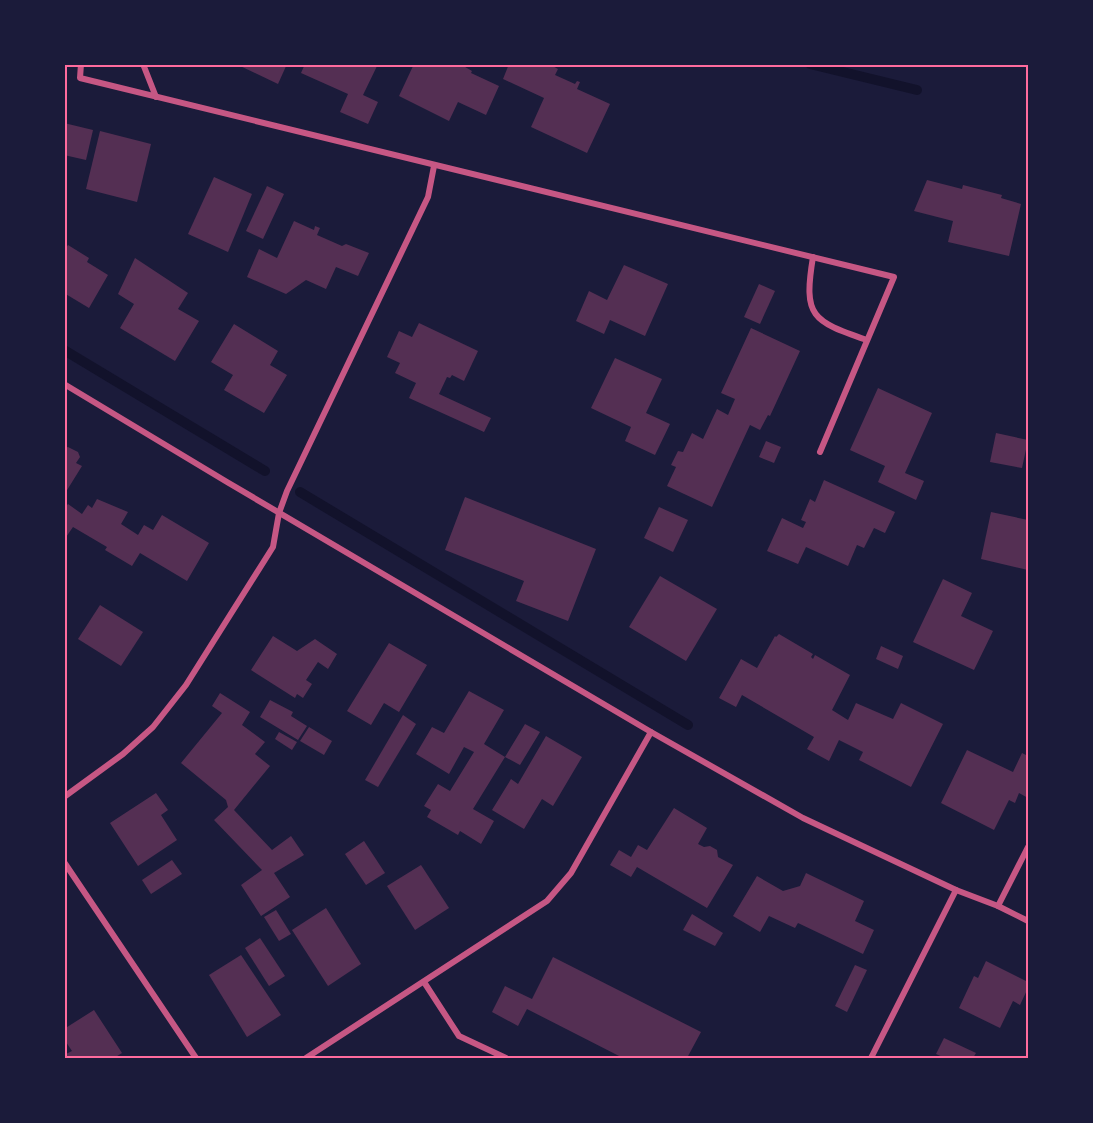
<svg xmlns="http://www.w3.org/2000/svg" width="1093" height="1123" font-family="'Open Sans',sans-serif">
<style>
.lines{fill:none;stroke-linecap:round;stroke-linejoin:round}
.stream{stroke:#12122b;stroke-width:10}
.building{fill:#542f53}
.minor{stroke:#c65784;stroke-width:6}
.neatline{fill:none;stroke:#ff6b9d;stroke-width:2}
</style>
<rect width="100%" height="100%" fill="#1b1b3a"/>
<g class="lines">
<g class="stream">
<polyline points="810,64 917,90"/>
<polyline points="64,350 265,471"/>
<polyline points="300,492 688,725"/>
</g>
</g>
<g class="building">
<polygon points="236,64 287,64 278,84"/>
<polygon points="305,64 378,64 363,95 378,102 368,124 340,112 348,94 301,73"/>
<polygon points="414,64 460,64 472,71 471,73 499,86 486,115 458,102 449,121 399,96"/>
<polygon points="509,64 549,64 558,69 555,75 575,84 577,81 580,82 577,89 610,104 587,153 531,127 544,98 503,79"/>
<polygon points="64,123 93,130 86,160 64,155"/>
<polygon points="100,131 151,144 137,202 86,189"/>
<polygon points="214,177 252,194 228,252 188,234"/>
<polygon points="927,180 962,189 963,185 1002,195 1001,198 1021,204 1009,256 948,242 953,221 914,211"/>
<polygon points="267,186 284,194 263,239 246,231"/>
<polygon points="294,221 314,230 315,226 320,228 317,235 342,246 346,244 369,253 358,276 336,267 326,289 306,280 286,294 247,277 259,249 277,258"/>
<polygon points="68,245 89,258 87,262 108,275 89,308 64,293 64,251"/>
<polygon points="135,258 188,293 178,309 199,321 175,361 120,328 134,304 118,294"/>
<polygon points="624,265 668,284 645,336 610,320 604,334 576,321 589,291 607,300"/>
<polygon points="759,284 775,291 760,324 744,317"/>
<polygon points="419,323 478,351 464,381 452,375 450,378 447,377 439,394 491,418 484,432 409,398 416,383 395,373 400,363 387,357 399,331 412,337"/>
<polygon points="234,324 278,351 270,365 287,375 264,413 224,390 233,375 211,362"/>
<polygon points="751,328 800,351 770,416 768,415 760,430 750,425 712,507 667,486 676,467 671,465 678,451 683,452 692,433 703,439 717,409 728,415 735,399 721,393"/>
<polygon points="615,358 662,379 646,413 670,424 655,455 625,441 631,427 591,408"/>
<polygon points="878,388 932,413 905,473 924,481 916,500 878,482 885,466 850,450"/>
<polygon points="996,433 1028,440 1022,468 990,462"/>
<polygon points="766,441 781,447 774,463 759,457"/>
<polygon points="68,447 78,452 80,457 76,463 82,466 64,495 64,448"/>
<polygon points="824,480 895,512 885,533 874,528 864,548 857,545 848,566 806,547 798,564 767,551 782,518 803,528 806,522 801,520 810,499 815,502"/>
<polygon points="465,497 596,549 568,621 516,601 524,581 445,550"/>
<polygon points="97,499 128,512 121,524 138,535 144,525 153,530 162,515 209,543 187,581 140,553 132,566 105,550 107,547 73,527 64,540 64,509 68,504 82,514 88,505 92,508"/>
<polygon points="659,507 688,520 673,552 644,538"/>
<polygon points="991,512 1028,520 1028,570 981,559"/>
<polygon points="660,576 717,609 686,661 629,627"/>
<polygon points="943,579 972,593 961,616 993,631 974,670 913,642"/>
<polygon points="100,605 143,632 121,666 78,639"/>
<polygon points="779,634 813,654 811,657 813,659 815,655 850,675 832,710 848,720 856,703 893,719 901,703 943,724 911,787 859,760 863,752 839,740 829,761 807,749 814,737 742,695 736,707 719,698 741,659 757,668 775,636 776,637"/>
<polygon points="273,636 297,651 315,639 337,654 328,669 318,662 306,680 312,684 303,698 297,694 295,698 251,670"/>
<polygon points="389,643 427,665 399,712 384,703 371,725 347,711"/>
<polygon points="881,646 903,656 898,669 876,659"/>
<polygon points="469,691 504,710 484,744 505,757 525,724 540,732 520,765 505,757 473,809 494,821 481,844 460,831 458,835 427,817 431,810 424,806 438,784 450,791 474,752 464,747 449,774 416,754 432,727 444,733"/>
<polygon points="220,693 250,712 242,725 265,742 255,754 270,766 234,810 272,850 291,836 304,855 274,873 290,897 261,916 241,885 262,870 214,820 228,807 226,800 181,763 222,713 212,706"/>
<polygon points="270,700 293,712 291,716 307,726 298,740 260,717"/>
<polygon points="403,715 416,724 378,787 365,780"/>
<polygon points="309,727 332,741 324,755 300,741"/>
<polygon points="279,732 297,742 292,750 275,739"/>
<polygon points="546,736 582,757 553,806 542,799 524,829 492,810 511,779 518,784"/>
<polygon points="967,750 1013,772 1022,753 1028,756 1028,798 1019,793 1015,803 1009,800 994,830 941,803"/>
<polygon points="156,793 168,810 161,815 177,840 138,866 110,823"/>
<polygon points="674,808 707,828 698,844 704,847 710,846 717,850 718,857 733,865 707,908 637,867 631,877 610,865 619,850 631,857 638,845 647,850"/>
<polygon points="364,841 385,873 366,885 345,854"/>
<polygon points="172,860 182,874 151,894 142,880"/>
<polygon points="421,865 449,908 415,930 387,886"/>
<polygon points="806,873 864,901 855,921 874,930 863,954 798,923 795,928 769,916 760,932 733,916 757,876 783,891 800,886"/>
<polygon points="326,908 361,964 328,986 292,930"/>
<polygon points="276,910 291,934 279,941 264,917"/>
<polygon points="692,914 723,933 715,946 683,930"/>
<polygon points="260,938 285,976 269,986 245,948"/>
<polygon points="241,955 281,1015 247,1037 209,975"/>
<polygon points="553,957 701,1032 687,1058 623,1058 527,1009 518,1026 492,1012 505,986 532,999"/>
<polygon points="986,961 1028,982 1028,988 1020,1005 1013,1001 1000,1028 959,1008 974,976 978,978"/>
<polygon points="855,965 867,970 847,1012 835,1006"/>
<polygon points="94,1010 122,1053 114,1058 64,1058 64,1055 72,1051 64,1039 64,1029"/>
<polygon points="944,1038 976,1053 973,1058 945,1058 936,1054"/>
</g>
<g class="lines">
<g class="minor">
<polyline points="81,64 80,78 894,277 820,452"/>
<polyline points="143,64 156,97"/>
<path d="M813,257C803,317 812,321 867,340"/>
<polyline points="64,384 227,482 651,732 803,818 956,890 998,906 1028,921"/>
<polyline points="64,797 123,754 153,727 186,685 273,547 279,513 287,491 428,197 434,166"/>
<polyline points="64,862 196,1058"/>
<polyline points="998,906 1028,847"/>
<polyline points="424,982 459,1036 506,1058"/>
<polyline points="306,1058 547,901 571,873 651,732"/>
<polyline points="871,1058 956,890"/>
</g>
</g>
<rect width="1093" height="1123" fill="none" stroke="#1b1b3a" stroke-width="132"/>
<rect x="66" y="66" width="961" height="991" class="neatline"/>
</svg>
